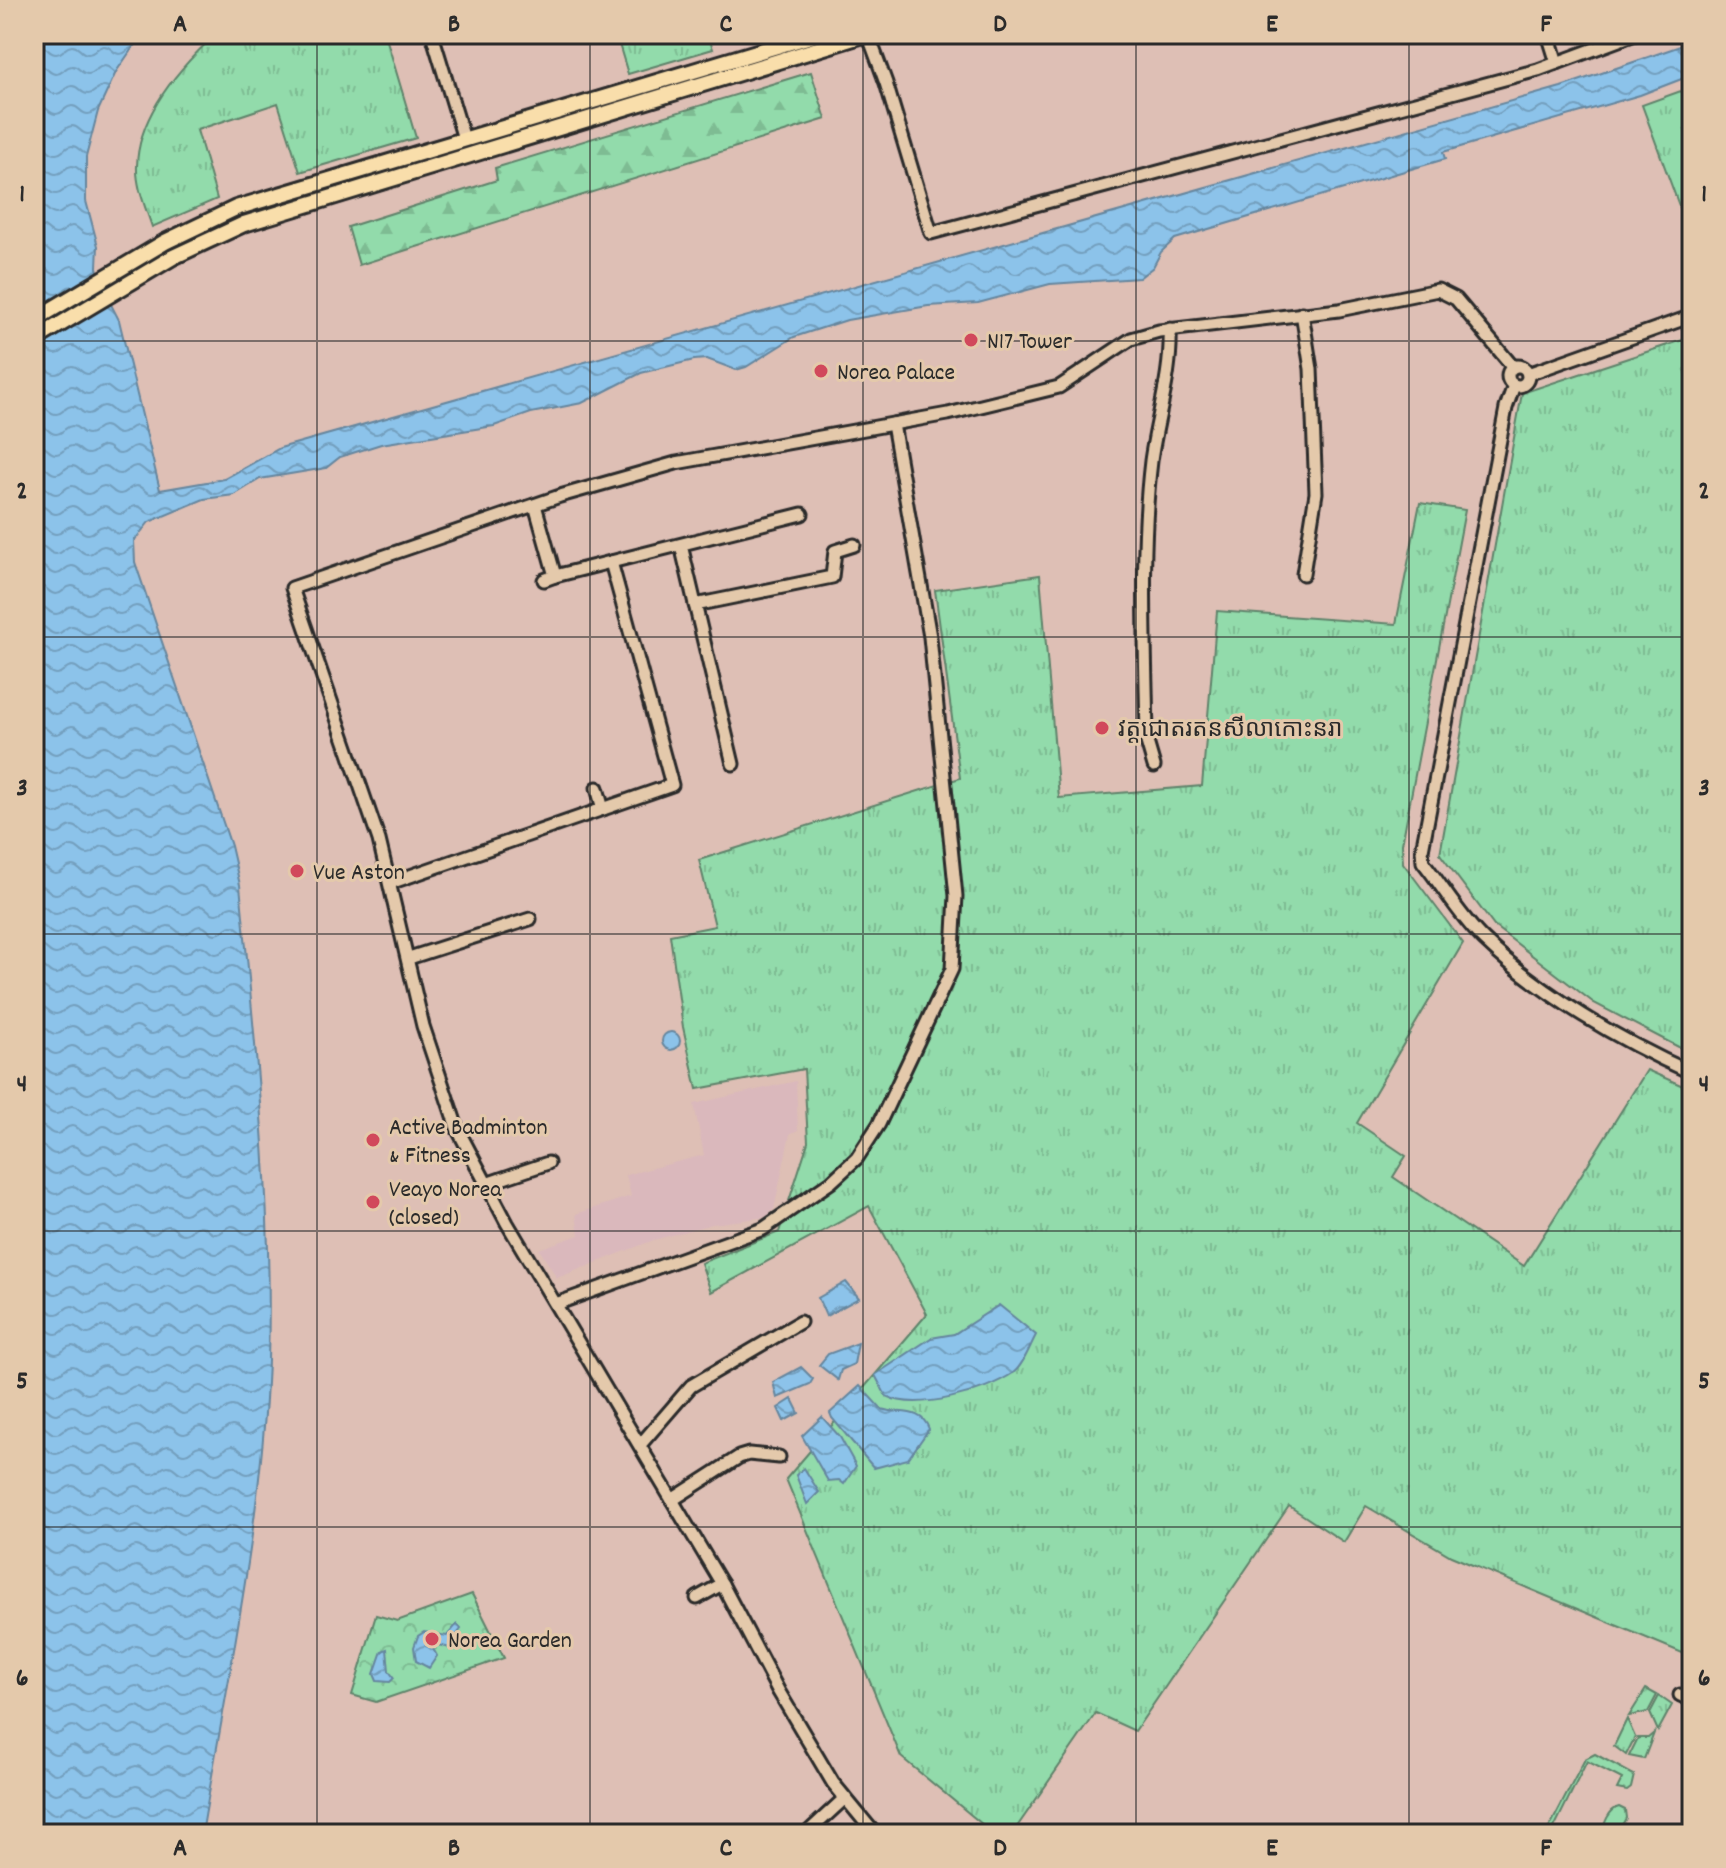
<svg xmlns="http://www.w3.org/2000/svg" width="1726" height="1868" font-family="Dekko,'Noto Sans Khmer',sans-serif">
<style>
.built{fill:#dab8bc}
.grass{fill:url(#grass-tufts);stroke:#5e836b;stroke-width:2}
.forest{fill:url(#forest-firs);stroke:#5e836b;stroke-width:2}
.park{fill:url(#park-crowns);stroke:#5e836b;stroke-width:2}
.water{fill:url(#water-waves);stroke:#65869e;stroke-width:2}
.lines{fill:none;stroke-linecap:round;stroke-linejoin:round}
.minor-casing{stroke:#2b2b2b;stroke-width:17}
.major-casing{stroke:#2b2b2b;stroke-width:20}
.minor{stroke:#e4c9ab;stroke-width:11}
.major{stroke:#f9deab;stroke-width:14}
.grid{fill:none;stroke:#2b2b2b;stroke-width:2;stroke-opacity:0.55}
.poi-dot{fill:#d1495b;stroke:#e4c9ab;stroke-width:3}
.labels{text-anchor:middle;stroke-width:6;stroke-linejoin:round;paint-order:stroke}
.poi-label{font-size:24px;fill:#2b2b2b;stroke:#e4c9ab;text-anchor:start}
.neatline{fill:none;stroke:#2b2b2b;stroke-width:3}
.grid-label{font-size:26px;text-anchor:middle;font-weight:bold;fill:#2b2b2b}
</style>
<defs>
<pattern id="grass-tufts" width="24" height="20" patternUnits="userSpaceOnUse" patternTransform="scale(2)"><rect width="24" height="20" fill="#92dbab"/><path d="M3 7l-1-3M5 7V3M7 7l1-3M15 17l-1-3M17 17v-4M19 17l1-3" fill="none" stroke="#7ebc93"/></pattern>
<pattern id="forest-firs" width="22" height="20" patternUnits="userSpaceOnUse" patternTransform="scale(2)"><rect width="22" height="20" fill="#92dbab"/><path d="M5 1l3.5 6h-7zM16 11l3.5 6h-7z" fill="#7ebc93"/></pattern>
<pattern id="park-crowns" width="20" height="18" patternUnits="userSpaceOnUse" patternTransform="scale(2)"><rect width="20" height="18" fill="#92dbab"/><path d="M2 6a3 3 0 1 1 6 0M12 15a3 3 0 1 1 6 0" fill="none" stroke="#7ebc93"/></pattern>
<pattern id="water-waves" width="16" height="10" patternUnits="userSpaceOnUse" patternTransform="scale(2)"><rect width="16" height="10" fill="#8cc3ea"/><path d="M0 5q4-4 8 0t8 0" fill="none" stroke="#739fbe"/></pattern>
</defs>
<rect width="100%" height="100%" fill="#debfb5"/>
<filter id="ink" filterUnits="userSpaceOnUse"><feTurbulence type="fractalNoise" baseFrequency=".0125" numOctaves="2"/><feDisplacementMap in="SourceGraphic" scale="16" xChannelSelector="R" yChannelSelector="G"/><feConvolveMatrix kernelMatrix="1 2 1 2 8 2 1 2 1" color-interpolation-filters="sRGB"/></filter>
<g filter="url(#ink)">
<polygon class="built" points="796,1081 798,1130 790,1134 774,1209 766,1217 712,1224 654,1240 557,1278 539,1249 579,1235 576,1214 631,1196 626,1175 704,1155 694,1104"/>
<g class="grass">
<path d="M216,34H275L278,42L302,34H385L416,138L300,172L278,103L197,130L217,199L152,227C146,208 136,187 137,166C138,114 180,67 216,34Z"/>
<polygon points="616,34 708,34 713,49 628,74"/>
<polygon points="1692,87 1692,241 1642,105"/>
<polygon points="1692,337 1692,1054 1594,1003 1494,926 1440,854 1522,393"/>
<polygon points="1420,503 1465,510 1402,844 1403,863 1463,943 1357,1123 1406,1156 1393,1177 1524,1266 1647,1070 1692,1090 1692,1657 1451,1556 1366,1506 1344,1542 1289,1506 1135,1731 1096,1713 1012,1834 994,1834 901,1757 786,1479 927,1314 869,1206 711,1292 701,1263 779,1232 808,1142 804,1069 697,1089 683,1027 670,935 715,926 699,860 960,778 935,590 1040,575 1059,798 1202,786 1217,611 1396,624"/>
<polygon points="1646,1689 1657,1695 1648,1712 1629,1716"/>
<polygon points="1659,1696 1672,1705 1658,1731 1650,1713"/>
<polygon points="1627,1719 1635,1737 1626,1755 1614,1746"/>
<polygon points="1654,1733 1644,1759 1629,1756 1638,1738 1648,1738"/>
<polygon points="1595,1754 1634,1775 1631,1788 1627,1791 1617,1789 1622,1779 1587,1761 1551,1834 1546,1834 1585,1759"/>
<path d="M1619,1807L1625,1810L1626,1818L1617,1834H1605C1601,1825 1610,1809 1619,1807Z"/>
</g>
<polygon class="forest" points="811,72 826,119 359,265 348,227 497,180 495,168"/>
<polygon class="park" points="472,1594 504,1658 376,1702 352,1695 376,1615 397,1621"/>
<g class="water">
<path d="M34,34H142L116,72L98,111L86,157V201L98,246L97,267L101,285L119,320L160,490L224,479L280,448L1561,87L1692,42V75L1640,95L1443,152L1445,159L1175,239L1161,252L1153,267L1139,278L1050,284L978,303L928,306L847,320L794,337L746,367L736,370L707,359L694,360L641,373L582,403L531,413L494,426L381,444L340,457L326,468L260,479L234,495L204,499L149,522L134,541L135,562L231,846L240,885C255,1043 273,1202 268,1361C262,1521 228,1677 202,1834H34Z"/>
<circle cx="671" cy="1041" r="9"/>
<polygon points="846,1282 859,1298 826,1316 818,1298"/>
<path d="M999,1305L1036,1335C1030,1346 1023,1366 1013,1373C985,1392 917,1412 886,1396L875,1375L931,1338L954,1334Z"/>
<polygon points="858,1343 854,1364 841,1370 838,1380 819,1365 828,1354"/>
<polygon points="801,1367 813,1379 810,1384 777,1398 773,1382"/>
<path d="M860,1386L881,1409C900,1415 921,1407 929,1429L908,1459L874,1468L832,1418L830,1413Z"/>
<polygon points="792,1399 799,1413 784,1421 778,1408"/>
<polygon points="822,1417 840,1437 856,1466 844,1484 839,1480 828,1481 802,1436"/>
<polygon points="804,1468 819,1492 807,1504 796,1475"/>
<polygon points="457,1624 461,1629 455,1637 454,1649 430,1643 437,1656 429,1668 416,1661 414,1647 418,1636 424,1632 447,1636"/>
<polygon points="387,1649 389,1671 394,1678 390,1682 377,1681 374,1674 382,1651"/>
</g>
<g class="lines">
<defs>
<g id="minor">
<polyline points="432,34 464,139"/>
<polyline points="868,34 886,83 931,233 1538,70 1635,34"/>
<polyline points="1548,34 1557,63"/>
<polyline points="1302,313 1311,369 1316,493 1303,574"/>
<circle cx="1518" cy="376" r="10"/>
<polyline points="1528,374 1692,316"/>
<path d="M1514,385L1506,408L1422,850L1423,862C1443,887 1461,918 1484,940C1541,995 1621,1041 1692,1073"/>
<polyline points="535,505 555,576 544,580"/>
<polyline points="681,545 733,764"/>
<polyline points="555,576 802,514"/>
<polyline points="695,605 832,577 835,551 854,545"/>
<path d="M1154,766L1147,742C1146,650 1140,553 1151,461C1157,416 1172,375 1170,329"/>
<polyline points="597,788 603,809"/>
<polyline points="390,883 672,785 611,562"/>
<polyline points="409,958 530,919"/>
<polyline points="486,1184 548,1163"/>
<polyline points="556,1304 763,1229 831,1182 857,1158 879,1124 952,969 956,896 930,637 893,424"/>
<polyline points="640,1445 691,1386 800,1322"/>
<polyline points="672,1500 739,1457 749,1454 779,1457"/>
<polyline points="697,1598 722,1584"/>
<polyline points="1680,1695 1692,1700"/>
<polyline points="806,1834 845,1798"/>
<polyline points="875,1834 833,1783 779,1692 722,1584 507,1223 457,1128 423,1026 379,840 292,588 560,496 676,463 948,414 1059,387 1131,339 1159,331 1339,310 1438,290 1456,299 1513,367"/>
</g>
<g id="major">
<polyline points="34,320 165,242 236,208 817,34"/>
<polyline points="34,340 173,257 244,224 867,34"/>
</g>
</defs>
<use href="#minor" class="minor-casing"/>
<use href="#major" class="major-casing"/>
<use href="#minor" class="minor"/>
<use href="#major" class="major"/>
</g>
</g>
<path class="grid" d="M317,34V1834M590,34V1834M863,34V1834M1136,34V1834M1409,34V1834M34,341H1692M34,637H1692M34,934H1692M34,1231H1692M34,1527H1692"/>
<g class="poi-dot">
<circle cx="971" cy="340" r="8"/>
<circle cx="821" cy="371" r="8"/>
<circle cx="1102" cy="728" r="8"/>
<circle cx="297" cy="871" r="8"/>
<circle cx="373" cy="1140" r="8"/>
<circle cx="373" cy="1202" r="8"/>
<circle cx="432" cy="1639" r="8"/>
</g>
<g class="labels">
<g class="poi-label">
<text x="987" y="348">N17 Tower</text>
<text x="837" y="379">Norea Palace</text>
<text x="1118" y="736">វត្តជោតរតនសីលាកោះនរា</text>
<text x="313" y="879">Vue Aston</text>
<text x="389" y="1134">Active Badminton<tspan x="389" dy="28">&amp; Fitness</tspan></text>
<text x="389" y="1196">Veayo Norea<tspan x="389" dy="28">(closed)</tspan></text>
<text x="448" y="1647">Norea Garden</text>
</g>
</g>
<rect width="1726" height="1868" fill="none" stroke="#e4c9ab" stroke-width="88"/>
<rect x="44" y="44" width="1638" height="1780" class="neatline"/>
<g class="grid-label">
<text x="180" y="31">A</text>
<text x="454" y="31">B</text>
<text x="726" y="31">C</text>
<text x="1000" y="31">D</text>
<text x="1272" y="31">E</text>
<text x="1546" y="31">F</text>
<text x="22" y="201">1</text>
<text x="1704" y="201">1</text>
<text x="22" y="498">2</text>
<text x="1704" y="498">2</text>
<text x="22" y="795">3</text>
<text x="1704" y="795">3</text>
<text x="22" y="1091">4</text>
<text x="1704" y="1091">4</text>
<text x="22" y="1388">5</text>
<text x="1704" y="1388">5</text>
<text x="22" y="1685">6</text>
<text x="1704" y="1685">6</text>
<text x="180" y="1855">A</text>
<text x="454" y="1855">B</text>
<text x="726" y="1855">C</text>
<text x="1000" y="1855">D</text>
<text x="1272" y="1855">E</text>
<text x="1546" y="1855">F</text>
</g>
</svg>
